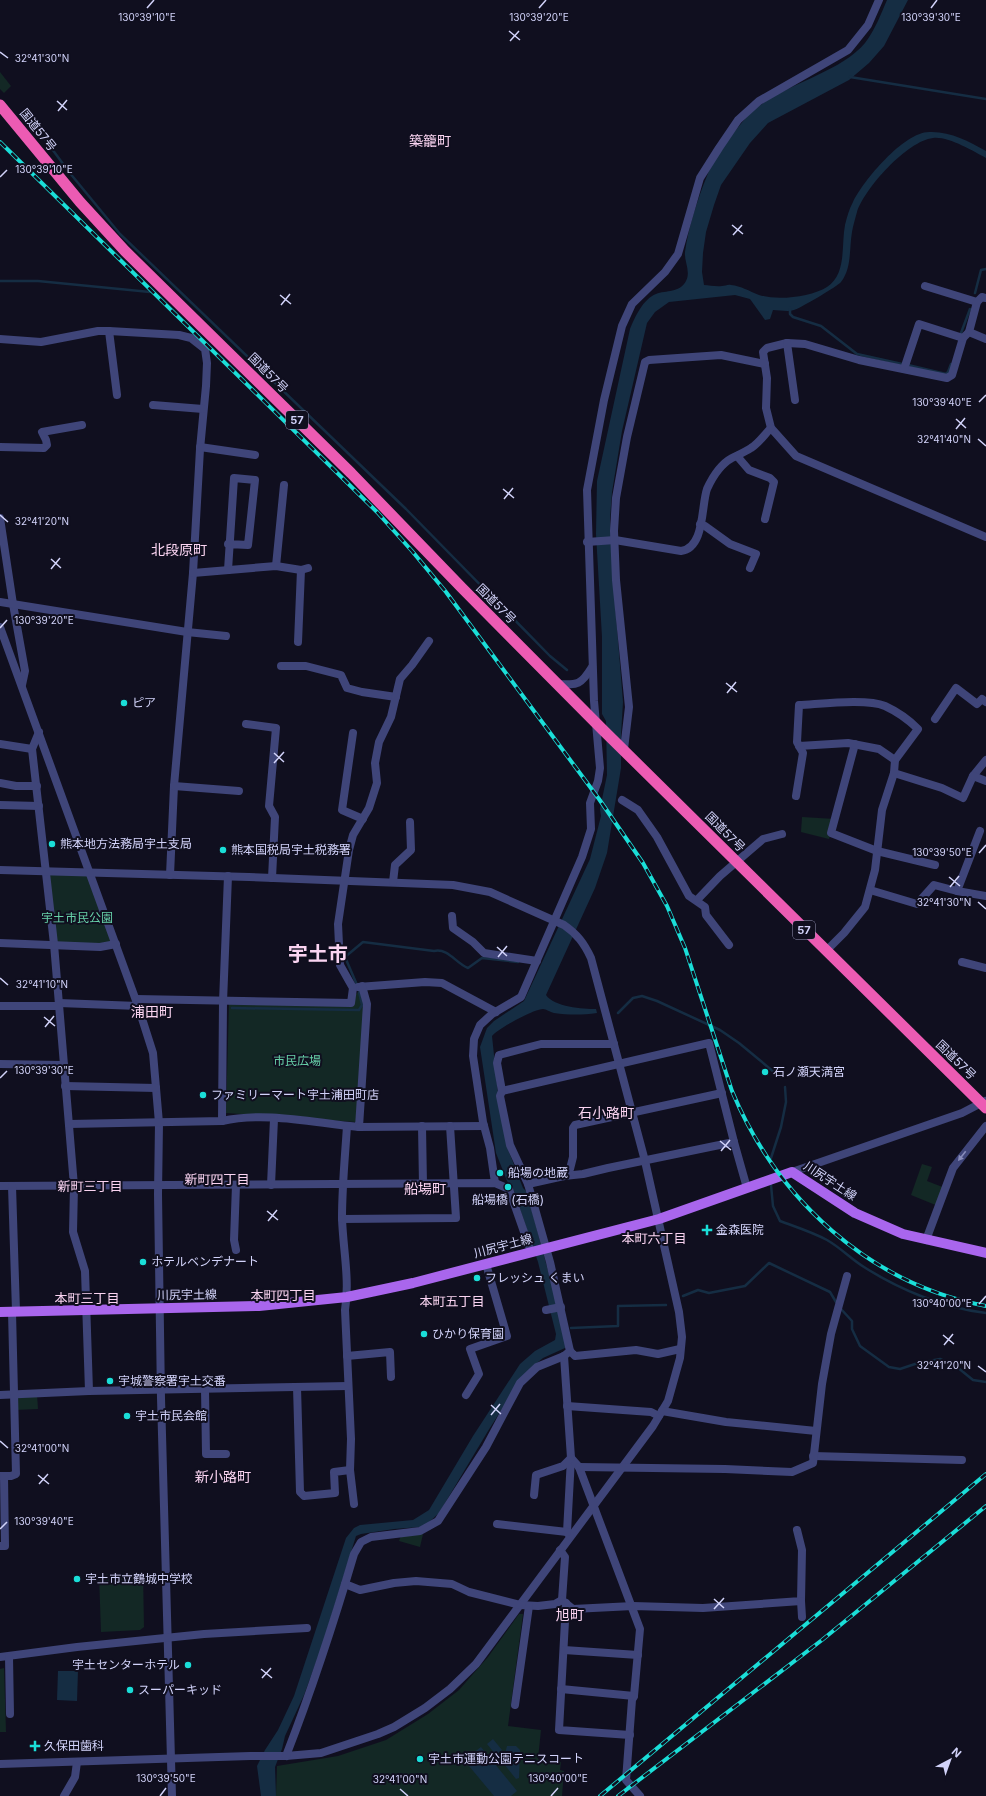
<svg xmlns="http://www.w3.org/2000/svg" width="986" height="1796" font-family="Inter,'Noto Sans JP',sans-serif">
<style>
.green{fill:#132825}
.water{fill:#152d43}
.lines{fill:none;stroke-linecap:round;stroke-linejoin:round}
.stream{stroke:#152d43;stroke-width:2.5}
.minor{stroke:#3f4579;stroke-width:8}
.major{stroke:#a966ed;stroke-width:10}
.highway{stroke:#ec5bb3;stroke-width:11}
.rail-casing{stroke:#1aded8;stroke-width:4}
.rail{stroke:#100f1f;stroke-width:2.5;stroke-dasharray:8;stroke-linecap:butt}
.oneway{fill:#888cba}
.ticks{fill:none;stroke:#d2d3fa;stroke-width:1.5}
.poi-dot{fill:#1aded8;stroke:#100f1f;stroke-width:1.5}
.labels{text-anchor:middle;stroke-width:4;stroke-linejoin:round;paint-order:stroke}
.shield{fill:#100f1f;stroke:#9898b8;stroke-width:1}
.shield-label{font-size:11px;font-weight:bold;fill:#d2d3fa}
.street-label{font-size:12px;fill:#d2d3fa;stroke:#100f1f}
.poi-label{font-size:12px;fill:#d2d3fa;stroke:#100f1f;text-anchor:start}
.park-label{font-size:12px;fill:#67d1a9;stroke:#100f1f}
.neighbourhood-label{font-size:13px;fill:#fad4f1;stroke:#100f1f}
.quarter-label{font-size:14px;fill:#fad4f1;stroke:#100f1f}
.town-label{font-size:20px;font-weight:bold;fill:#fad4f1;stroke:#100f1f}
.ticks-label{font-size:10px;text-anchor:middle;fill:#d2d3fa;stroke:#100f1f;stroke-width:4;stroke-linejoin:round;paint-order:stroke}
</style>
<rect width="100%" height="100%" fill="#100f1f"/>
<g class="green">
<polygon points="0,72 11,86 4,93 0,89"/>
<polygon points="802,817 835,819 829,839 801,832"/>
<polygon points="45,871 89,872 116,944 54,944"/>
<polygon points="358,992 362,995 364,1006 356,1122 226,1113 229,1004 352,1005 355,995"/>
<polygon points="922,1164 932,1167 927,1181 945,1188 938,1206 911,1195"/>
<polygon points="37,1394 38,1409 15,1410 14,1395"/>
<polygon points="402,1533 423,1534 420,1547 399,1541"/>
<polygon points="143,1573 144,1627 140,1630 101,1632 99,1575"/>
<polygon points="519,1614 523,1614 508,1726 541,1730 538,1759 561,1762 560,1770 564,1771 562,1796 276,1796 277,1766 338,1756 386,1740 428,1714 459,1690 488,1657"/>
<polygon points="4,1668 6,1732 0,1732 0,1669"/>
</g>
<g class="water">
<path d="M887,0H908L884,46L869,63L849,80L768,123L750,143L721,185L714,205L706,232L703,253L702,272L704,285C709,285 716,287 722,286C725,286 728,284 731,285C741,286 749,291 759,295C777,301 811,297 827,287C847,274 841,245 845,225C847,217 849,209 853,202C863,181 904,132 929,132C950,131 968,141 986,151V158C973,151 948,136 933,138C907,141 865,188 857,212C855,219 853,226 852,232C849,249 852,268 841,282C838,286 799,309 794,310C788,312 780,310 773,310L770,319L765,320L750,299L735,295L669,302L655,312L647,323L622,431L612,492L610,519L615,603L623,702L621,735V768L607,853L595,888L546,995C554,1007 583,1009 596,1009L597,1013C582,1015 569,1015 554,1013C550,1012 546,1009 543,1009C534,1009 497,1029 492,1036L500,1112L509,1152L523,1188L527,1192L567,1342L565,1348L543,1358L531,1368L507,1401L488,1431L439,1513L427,1524L420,1527L394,1529L361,1534L356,1536L322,1646L304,1695L285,1736L282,1749L275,1767L276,1796H261L257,1766L265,1750L278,1730L294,1696L346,1538L354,1528L360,1525L413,1520L429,1510L473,1436L520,1364L535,1351L555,1340L556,1334L538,1262L514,1191L507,1181L496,1153L480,1047L487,1028L494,1021L524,1001L590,859L601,816L600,809L607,775L606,721L602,714V637L596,534L597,481L630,329C635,317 643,299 656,294C666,290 680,293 686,281C691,271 684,262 685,252C688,228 698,198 707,176C713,159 740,122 754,110C784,84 840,73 865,43C875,30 881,14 887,0Z"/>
<polygon points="58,1671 78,1671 77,1701 57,1700"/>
<polygon points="493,1739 502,1750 496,1755 487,1744"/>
<polygon points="507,1746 516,1746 520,1750 519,1778 516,1779 500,1759 505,1754"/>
<polygon points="481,1747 517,1791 511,1796 494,1796 464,1760"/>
</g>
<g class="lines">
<g class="stream">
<polyline points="850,77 986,99"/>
<polyline points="24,111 69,172 120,234 406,509 550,656 567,670"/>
<polyline points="0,281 38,281 150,292"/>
<polyline points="975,293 981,270 986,269"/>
<polyline points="790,308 790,314 793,317 821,326 857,354 902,364"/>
<polyline points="961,333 970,309"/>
<polyline points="908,365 946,374 948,372 951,364"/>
<path d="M357,985L345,957L363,942L434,951C449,948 455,963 468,968L482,958L518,962"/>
<polyline points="232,1008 359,1010 362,1005 359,992"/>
<polyline points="618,1013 633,998 642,996 657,1001 720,1030 739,1043 780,1077"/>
<polyline points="771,1158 781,1127 786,1102 785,1087"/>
<path d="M771,1185L773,1206L780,1221C796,1227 812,1232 827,1240C841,1248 851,1259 864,1267C900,1290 944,1308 986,1313"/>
<polyline points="683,1296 698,1290 709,1293 745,1286 769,1263 830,1292 836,1302"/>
<polyline points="841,1309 852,1321 852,1329 860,1346 889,1367 900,1369 918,1363 940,1359 957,1367 973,1380 986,1382"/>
<polyline points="571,1328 618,1326 618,1306 666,1305"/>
</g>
<g class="minor">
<polyline points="925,286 977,302"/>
<polyline points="109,331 117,395"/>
<polyline points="969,332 977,302 982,297 986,298"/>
<polyline points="0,339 41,342 98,331 109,331 179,335 191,338 205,349 207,363 206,386 200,449 193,573 174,786 170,875"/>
<polyline points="986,339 969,332 963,338 952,375 947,378 859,360 805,344 787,343 767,348 763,352 767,378 766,408 771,428 796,456 986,537"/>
<polyline points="787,343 795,400"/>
<polyline points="904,369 919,324 963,338"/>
<polyline points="153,405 203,409"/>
<polyline points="0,447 44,448 47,445 46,440 42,432 82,425"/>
<polyline points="200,447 255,455"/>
<polyline points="737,456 749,470 770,478 774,482 765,519"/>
<polyline points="0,518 13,604 25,671 22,685"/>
<polyline points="700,524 705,526 730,544 756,554 750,568"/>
<path d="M587,542L615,540L681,551C705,548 701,506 707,489C712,478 721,464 732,458C738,455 745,452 751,448C759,443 764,435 771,428"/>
<polyline points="276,566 284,485"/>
<polyline points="228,570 234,478 255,480 248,545 228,544"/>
<polyline points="193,573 276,566 301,570 308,568"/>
<polyline points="0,602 187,632 226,636"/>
<polyline points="0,627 138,1006 153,1053 159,1123 158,1194 161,1398 172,1796"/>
<polyline points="298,642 301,570"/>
<polyline points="281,666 306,666 341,675 347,688 362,692 396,697"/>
<path d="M558,684C578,685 581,685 592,667"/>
<polyline points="935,719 956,688 977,704 982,699 986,702"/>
<polyline points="246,724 276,728 269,806 275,817 272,878"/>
<polyline points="39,732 32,749 54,944 74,1186 73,1232 85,1271 89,1391"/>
<polyline points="353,733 342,810 363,819"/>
<polyline points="0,744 32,749"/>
<polyline points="855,744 831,833 877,851 935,865"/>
<polyline points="799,746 848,743 879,749 895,760"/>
<polyline points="624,749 629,707 616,580 614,531 616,498 627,437 645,362 649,360 721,355 765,364"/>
<polyline points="894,773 942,788 963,798 973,776 986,760"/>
<polyline points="973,776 986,781"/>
<polyline points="0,783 16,786 37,786"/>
<polyline points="174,786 239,791"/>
<path d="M796,796L803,753L797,742L799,705C820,704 867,698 885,706C898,712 908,719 918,729L895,760L894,773L882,810L875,870L865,907L844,933L826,951"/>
<polyline points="622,800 638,810 657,837 689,896 705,907 706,915 729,945"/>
<polyline points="0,805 39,806"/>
<polyline points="980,831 957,891 986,896"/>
<path d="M0,870L249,877L453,885L490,892L564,925C577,934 584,943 591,958L645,1161L679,1312L682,1337L680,1358L668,1401L653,1426L476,1664L450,1689L425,1708L394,1727L378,1734L321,1753L286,1756H250L0,1764"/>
<polyline points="393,882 395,865 411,850 410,822"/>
<polyline points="870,890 917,904 934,885 957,891"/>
<polyline points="697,900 720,876 763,839 782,834"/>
<polyline points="452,916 453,928 473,942 484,953 537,961"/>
<polyline points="0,943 100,947 116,944"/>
<polyline points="962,962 986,968"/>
<polyline points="358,987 425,982 442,983 496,1012"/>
<polyline points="136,999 351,1003 353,988 340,965 338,924 349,850 353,835 369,808 377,783 375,763 379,742 391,717 400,679 412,665 429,641"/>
<polyline points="59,1003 138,1006"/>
<polyline points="0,1006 59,1006"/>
<polyline points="0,1064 64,1065"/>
<polyline points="65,1086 156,1088"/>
<polyline points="502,1091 709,1043 734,1142 747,1188"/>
<polyline points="222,1121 223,1002 228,876"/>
<path d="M69,1124L222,1121C266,1111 314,1123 359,1127L367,1004L362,986"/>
<path d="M347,1126C345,1157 342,1187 342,1218C343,1249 350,1280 345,1310L351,1439L350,1470L354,1504"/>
<polyline points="422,1126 423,1185"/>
<polyline points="359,1127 484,1126"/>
<polyline points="792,1172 962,1113 985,1101"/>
<polyline points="564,1176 570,1169 573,1157 573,1128 575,1125 722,1093"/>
<polyline points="495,1183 490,1148 483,1122 473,1056 474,1039 480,1025 492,1014 521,997 582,857 591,829 590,803 598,781 600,768 594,701 587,490 604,400 622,326 632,304 665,272 678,254 700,178 719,148 738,120 759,101 848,50 868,25 879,0"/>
<polyline points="528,1184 564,1176 583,1174 608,1168 734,1142"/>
<polyline points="271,1185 274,1119"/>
<polyline points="0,1186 495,1183 509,1189 531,1252"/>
<polyline points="12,1186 16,1311"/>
<polyline points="342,1219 456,1218 450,1126"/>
<polyline points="926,1240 953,1168 986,1126"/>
<polyline points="236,1250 234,1240 236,1185"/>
<polyline points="546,1310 561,1307"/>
<polyline points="570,1351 575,1356 636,1350 658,1354 680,1349"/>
<polyline points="347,1356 390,1352 391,1377"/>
<polyline points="564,1356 571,1458 567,1532 570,1536"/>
<polyline points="297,1387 300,1492 304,1496 335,1493 334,1472 350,1470"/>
<polyline points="205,1389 206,1454 226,1454"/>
<polyline points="0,1395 89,1391 348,1386"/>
<polyline points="466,1395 479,1374 470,1349 507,1336 486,1264"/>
<polyline points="567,1406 651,1412 659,1416"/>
<polyline points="662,1411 726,1422 816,1431"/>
<polyline points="813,1456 962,1460"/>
<polyline points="571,1458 579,1467 640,1629 634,1696 632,1700 626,1780 640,1796"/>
<polyline points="579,1467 725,1469 792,1472 813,1463 822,1384 831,1334 847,1276"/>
<polyline points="0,1476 11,1476 16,1474 12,1312"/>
<polyline points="534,1495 536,1475 563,1466 571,1458"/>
<polyline points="497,1524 567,1532"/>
<polyline points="0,1546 5,1546 4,1476"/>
<polyline points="560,1550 565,1557 562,1600 573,1609 633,1606 703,1608 801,1601 802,1550 797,1530"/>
<polyline points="345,1584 360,1590 394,1583 416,1581 452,1584 469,1592 520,1605 538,1606 555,1604 562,1600"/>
<polyline points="801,1601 802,1617"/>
<polyline points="566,1603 559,1730 630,1735"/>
<polyline points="564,1650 638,1655"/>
<polyline points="0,1657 77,1647 204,1634 307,1628"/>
<polyline points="9,1657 10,1714"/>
<polyline points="561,1689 634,1696"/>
<polyline points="515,1705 529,1606"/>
<path d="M286,1756C312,1689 334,1622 354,1554L361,1542L371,1537L420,1531L438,1521L486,1447L520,1383L537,1367L564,1356L570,1351L550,1262L528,1184L510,1145L500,1096L502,1091L497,1063L499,1055L541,1044H614"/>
<polyline points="64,1796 75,1777 77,1762"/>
</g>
<polyline class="major" points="0,1312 259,1306 347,1297 413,1283 659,1219 792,1172 855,1213 903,1234 986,1253"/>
<polyline class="highway" points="0,105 80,202 125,251 351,473 462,588 602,729 986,1108"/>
<defs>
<g id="rail">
<path d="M0,142L377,512L412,551L446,592L599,799L643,863L667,906L685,948L732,1091C777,1199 869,1284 986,1306"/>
<polyline points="600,1796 986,1474"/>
<polyline points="618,1796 822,1640 986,1506"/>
</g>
</defs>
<use href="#rail" class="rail-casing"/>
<use href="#rail" class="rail"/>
</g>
<defs><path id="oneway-solid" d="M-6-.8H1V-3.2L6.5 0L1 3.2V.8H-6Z"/></defs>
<use class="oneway" href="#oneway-solid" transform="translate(962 1156) rotate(128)"/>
<path class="ticks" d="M147,8L154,0M539,8L546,0M931,8L937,0M509,31L520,40M510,41L519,31M0,52L8,58M57,101L67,110M58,111L67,100M0,177L7,170M732,225L743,234M733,235L742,225M280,295L291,304M281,305L290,294M979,402L986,395M956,419L966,428M956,429L965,418M978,439L986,446M503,489L514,498M504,499L513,488M0,515L8,522M51,559L61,568M51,569L60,558M0,628L7,620M726,683L737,692M727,693L736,682M274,753L284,762M274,763L284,752M979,853L986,845M949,877L960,886M950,887L959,876M978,902L986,909M497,947L507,956M498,957L507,946M0,978L8,985M44,1017L55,1026M45,1027L54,1016M0,1078L7,1071M720,1141L731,1150M721,1151L730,1140M267,1211L278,1220M268,1221L277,1210M979,1304L986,1296M943,1335L954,1344M944,1345L953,1334M978,1366L986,1372M491,1405L501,1414M491,1415L500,1404M0,1441L8,1448M38,1475L49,1484M39,1484L48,1474M0,1529L7,1522M714,1599L724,1608M714,1609L724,1598M261,1669L272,1678M262,1678L271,1668M400,1789L408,1796M160,1796L166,1788M551,1796L558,1788"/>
<g class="poi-dot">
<circle cx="124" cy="703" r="4"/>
<circle cx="52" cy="844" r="4"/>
<circle cx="223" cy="850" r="4"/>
<circle cx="765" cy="1072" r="4"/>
<circle cx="203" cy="1095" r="4"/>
<circle cx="500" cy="1173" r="4"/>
<circle cx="508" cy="1187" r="4"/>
<path d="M705 1224h4v4h4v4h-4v4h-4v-4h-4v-4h4z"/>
<circle cx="143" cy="1262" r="4"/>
<circle cx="477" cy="1278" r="4"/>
<circle cx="424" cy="1334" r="4"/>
<circle cx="110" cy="1381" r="4"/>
<circle cx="127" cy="1416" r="4"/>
<circle cx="77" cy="1579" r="4"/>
<circle cx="188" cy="1665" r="4"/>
<circle cx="130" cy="1690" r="4"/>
<path d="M33 1740h4v4h4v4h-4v4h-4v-4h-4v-4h4z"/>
<circle cx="420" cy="1759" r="4"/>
</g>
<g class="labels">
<g class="shield">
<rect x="286" y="411" width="22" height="18" rx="3"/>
<rect x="793" y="921" width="22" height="18" rx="3"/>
</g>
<g class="shield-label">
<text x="297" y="424">57</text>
<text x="804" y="934">57</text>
</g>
<g class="street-label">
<text transform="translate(38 130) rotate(51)" y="4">国道57号</text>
<text transform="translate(268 373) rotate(45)" y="4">国道57号</text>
<text transform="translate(496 604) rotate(45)" y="4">国道57号</text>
<text transform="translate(725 832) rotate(45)" y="4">国道57号</text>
<text transform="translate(956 1060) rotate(44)" y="4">国道57号</text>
<text transform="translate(830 1181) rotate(33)" y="4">川尻宇土線</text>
<text transform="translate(503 1246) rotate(-15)" y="4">川尻宇土線</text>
<text transform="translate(187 1295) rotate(-1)" y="4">川尻宇土線</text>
</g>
<g class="poi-label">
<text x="132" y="707">ピア</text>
<text x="60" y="848">熊本地方法務局宇土支局</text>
<text x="231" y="854">熊本国税局宇土税務署</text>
<text x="773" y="1076">石ノ瀬天満宮</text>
<text x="211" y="1099">ファミリーマート宇土浦田町店</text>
<text x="508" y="1177">船場の地蔵</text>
<text x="508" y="1204" text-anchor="middle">船場橋 (石橋)</text>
<text x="716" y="1234">金森医院</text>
<text x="151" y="1266">ホテルベンデナート</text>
<text x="485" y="1282">フレッシュ くまい</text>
<text x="432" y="1338">ひかり保育園</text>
<text x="118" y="1385">宇城警察署宇土交番</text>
<text x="135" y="1420">宇土市民会館</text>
<text x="85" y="1583">宇土市立鶴城中学校</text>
<text x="180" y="1669" text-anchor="end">宇土センターホテル</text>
<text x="138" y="1694">スーパーキッド</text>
<text x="44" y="1750">久保田歯科</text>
<text x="428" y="1763">宇土市運動公園テニスコート</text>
</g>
<g class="park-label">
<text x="77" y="922">宇土市民公園</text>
<text x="297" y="1065">市民広場</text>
</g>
<g class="neighbourhood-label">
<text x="217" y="1184">新町四丁目</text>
<text x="90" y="1191">新町三丁目</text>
<text x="654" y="1243">本町六丁目</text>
<text x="283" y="1300">本町四丁目</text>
<text x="87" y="1303">本町三丁目</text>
<text x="452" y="1306">本町五丁目</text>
</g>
<g class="quarter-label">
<text x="430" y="146">築籠町</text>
<text x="179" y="555">北段原町</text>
<text x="152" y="1017">浦田町</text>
<text x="606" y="1118">石小路町</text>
<text x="425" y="1194">船場町</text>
<text x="223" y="1482">新小路町</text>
<text x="570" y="1620">旭町</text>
</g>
<g class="town-label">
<text x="318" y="961">宇土市</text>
</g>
</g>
<g class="ticks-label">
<text x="147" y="21">130°39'10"E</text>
<text x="539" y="21">130°39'20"E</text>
<text x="931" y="21">130°39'30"E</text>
<text x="42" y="62">32°41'30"N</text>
<text x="44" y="173">130°39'10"E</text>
<text x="942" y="406">130°39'40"E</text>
<text x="944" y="443">32°41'40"N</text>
<text x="42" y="525">32°41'20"N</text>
<text x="44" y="624">130°39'20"E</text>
<text x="942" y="856">130°39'50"E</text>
<text x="944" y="906">32°41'30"N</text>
<text x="42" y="988">32°41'10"N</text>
<text x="44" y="1074">130°39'30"E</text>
<text x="942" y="1307">130°40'00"E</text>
<text x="944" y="1369">32°41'20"N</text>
<text x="42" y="1452">32°41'00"N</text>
<text x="44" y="1525">130°39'40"E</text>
<text x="166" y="1782">130°39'50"E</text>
<text x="558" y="1782">130°40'00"E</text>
<text x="400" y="1783">32°41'00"N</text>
</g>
<g transform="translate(950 1760) rotate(41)" stroke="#100f1f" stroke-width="3" paint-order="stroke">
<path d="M0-3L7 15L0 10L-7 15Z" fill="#d2d3fa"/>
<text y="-6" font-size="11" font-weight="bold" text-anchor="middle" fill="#d2d3fa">N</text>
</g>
</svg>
